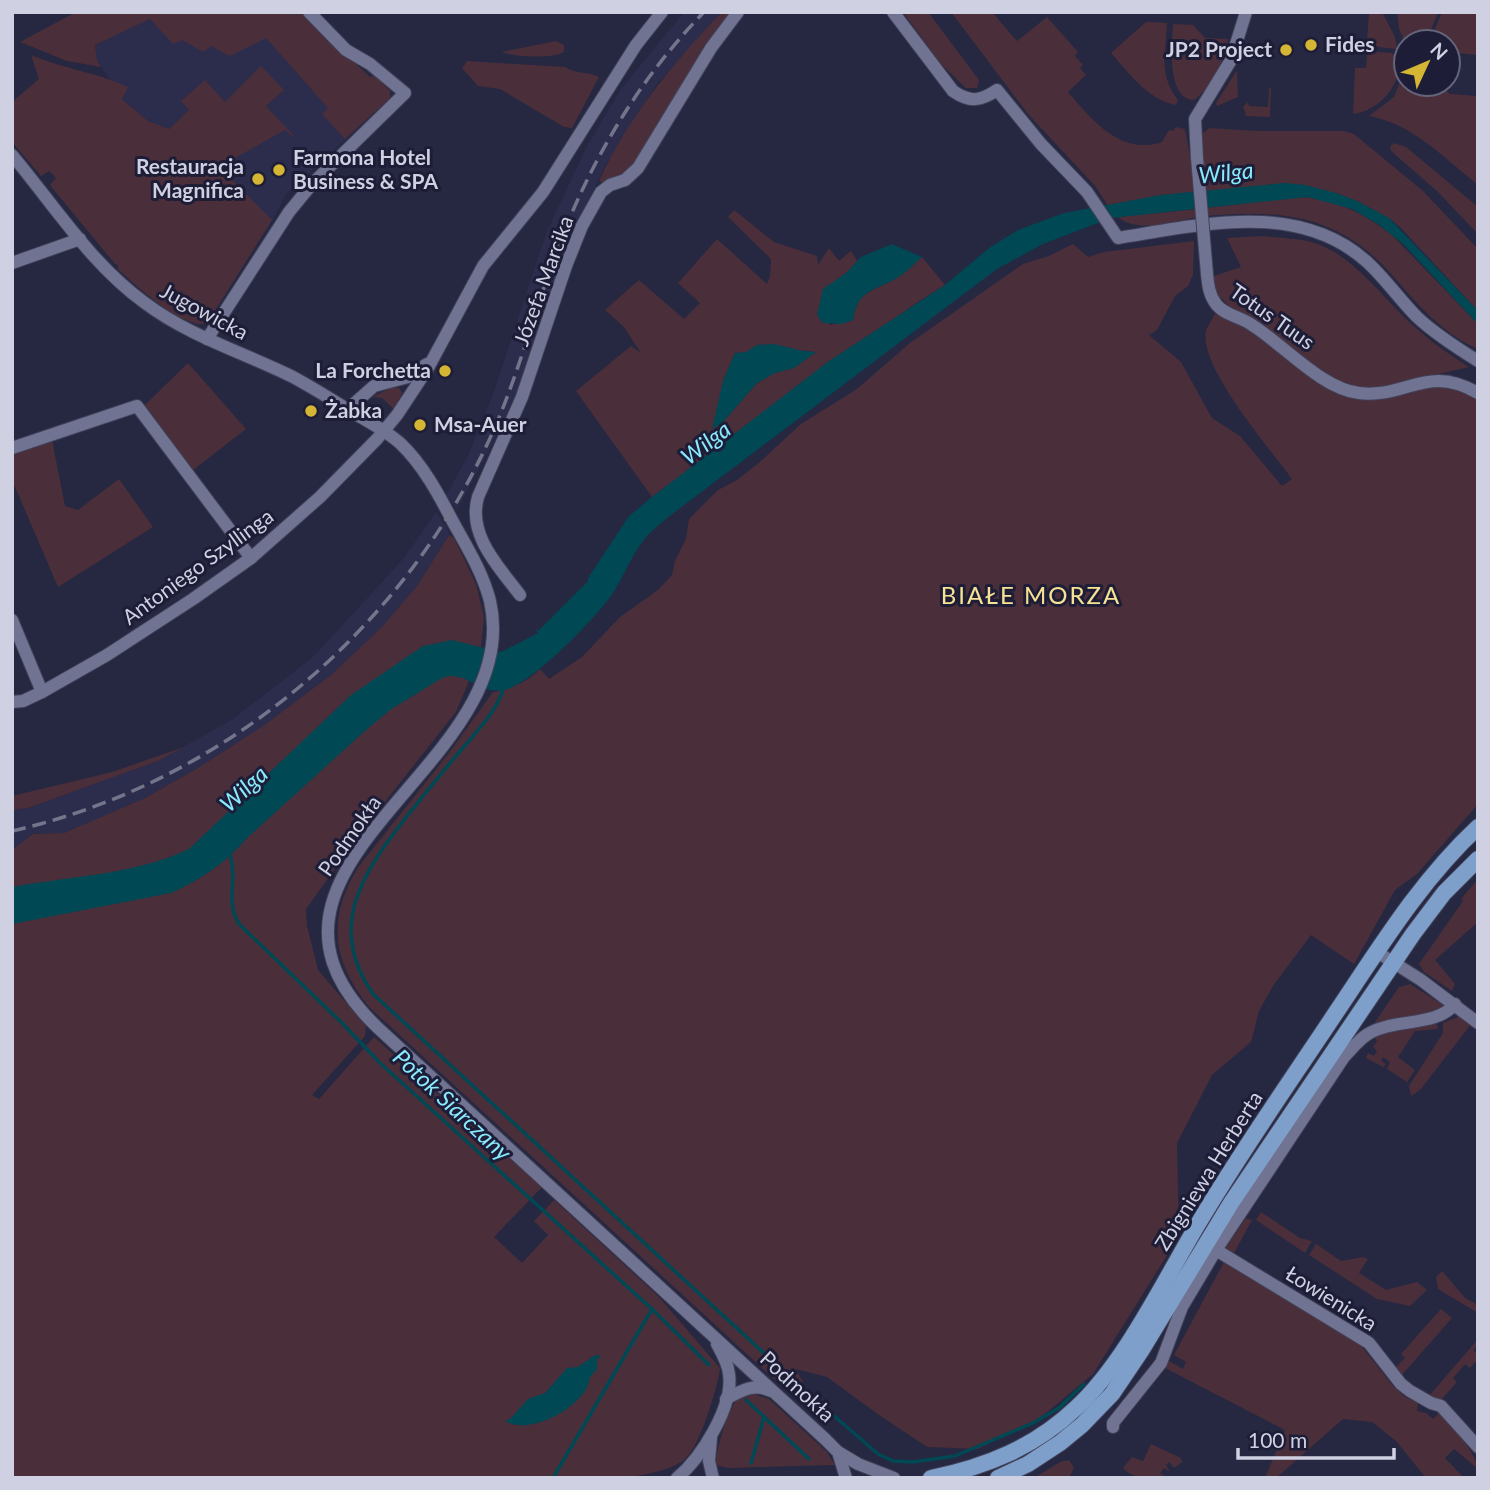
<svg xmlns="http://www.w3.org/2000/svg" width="1490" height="1490" font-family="Lato,sans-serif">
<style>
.built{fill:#2c2c4d}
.green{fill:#4a2f3b;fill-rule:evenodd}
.water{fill:#004854}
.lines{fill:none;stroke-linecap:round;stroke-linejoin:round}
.stream{stroke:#004854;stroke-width:3.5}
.minor-casing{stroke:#414158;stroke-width:14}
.major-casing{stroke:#414158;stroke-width:18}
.minor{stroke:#717392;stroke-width:12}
.major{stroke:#7e9fca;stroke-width:16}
.rail{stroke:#74758b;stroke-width:3.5;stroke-dasharray:14 7;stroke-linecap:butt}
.minor-bridge-casing{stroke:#414158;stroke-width:14;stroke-linecap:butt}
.minor-bridge{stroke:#717392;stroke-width:12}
.poi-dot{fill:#d5b534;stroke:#1d1d37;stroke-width:2.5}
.labels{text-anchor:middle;stroke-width:6;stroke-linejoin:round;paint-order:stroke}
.poi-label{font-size:21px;font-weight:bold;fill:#cfd1e2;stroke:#1d1d37;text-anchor:start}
.street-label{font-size:21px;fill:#cfd1e2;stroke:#1d1d37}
.water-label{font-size:23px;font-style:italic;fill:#89eafe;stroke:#1d1d37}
.quarter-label{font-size:24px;letter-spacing:2px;fill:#f7e193;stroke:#1d1d37}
</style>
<rect width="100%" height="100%" fill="#262741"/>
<g class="built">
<polygon points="164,12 302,12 348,58 370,77 375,76 390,91 390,98 286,194 272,221 210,319 198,325 173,313 136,286 118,269 212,169 169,129 148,121 122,99 97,60 95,45"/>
<polygon points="684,12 722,12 657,84 621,139 613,157 607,162 580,219 519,394 457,510 446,495 467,458 492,397 547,231 588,144 621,89"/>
<polygon points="436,512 447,527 449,535 417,586 382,627 331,675 267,724 198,768 145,798 64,833 33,834 12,850 12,810 28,808 158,761 233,719 314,656 404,558"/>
</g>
<g class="green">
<polygon points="76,12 302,12 370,77 375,76 390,91 390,98 345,139 322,114 328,108 266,38 230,56 211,46 203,52 182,40 173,44 150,19 95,45 97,60 101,67 67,61 20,42"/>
<path d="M722,12H733L640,161L622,177L604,183L599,181C628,117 673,63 722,12Z"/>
<polygon points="903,12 928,12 979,80 977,88 966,88 941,64"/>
<path d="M951,12H992L1017,41L1047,17L1078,52L1075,56L1083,65L1080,68L1086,75L1068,92C1092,120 1121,156 1162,142L1169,130L1173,131L1176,127L1185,129C1189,152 1193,168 1194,192L1161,195L1108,206L1096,187L1028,114Z"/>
<polygon points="1369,12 1382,12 1395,37 1397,49 1379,47 1367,42"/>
<polygon points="1397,12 1438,12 1426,42 1406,42 1406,44 1399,29"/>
<polygon points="1442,12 1478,12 1478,55 1455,53 1448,56 1448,42 1430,42"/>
<path d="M1146,22L1167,23C1166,54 1158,74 1178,100L1176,105C1148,100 1129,73 1111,53Z"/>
<path d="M1173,24L1193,25L1205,38L1228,39C1227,56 1208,91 1194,100C1166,99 1172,41 1173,24Z"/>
<path d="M556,41L564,45V52C554,59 512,57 502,52Z"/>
<path d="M1378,52L1391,53L1401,58C1400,85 1381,110 1353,114L1355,68H1366L1367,55Z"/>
<path d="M31,55C63,69 97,72 128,87L122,99L148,121L169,129L189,110L181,101L205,80L225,102L261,66L284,90L266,106L294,136L293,137L285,130L228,162L224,161L219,167L272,220L207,323C185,331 134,284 118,269V265L115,264L50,185L56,178L49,171L41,176L12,142V102L39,79Z"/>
<path d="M467,61L565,67C577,75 588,71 599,77L572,128L564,127L500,89L478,86L462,68Z"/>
<path d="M1406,66V84H1439L1450,94L1478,96V185C1444,158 1413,124 1369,116L1394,97Z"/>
<polygon points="1237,70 1238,97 1217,106 1216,103"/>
<polygon points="1269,88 1271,88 1270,117 1246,116 1243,107 1248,102 1249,106 1268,107"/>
<polygon points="1209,128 1257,131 1344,131 1354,134 1423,191 1478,249 1478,311 1401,228 1389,218 1357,201 1336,193 1285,183 1204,192 1202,134"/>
<polygon points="1394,143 1406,147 1478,207 1478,234 1437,191 1391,151 1390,147"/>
<path d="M1297,197C1332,197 1366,214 1393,236L1478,324V349C1443,334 1417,304 1393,276C1340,215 1282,209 1206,216V208Z"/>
<path d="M1197,209L1198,217C1174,221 1138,234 1118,217Z"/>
<path d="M734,210L774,242L817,256L818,265L829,248L839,261L851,251L858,262L846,273L829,325L853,320C857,288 877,291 900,276C908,271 915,263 922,257L945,285L915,304L652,497L576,391L631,346L641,353L624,327L605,310L639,280L684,319L700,303L678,283L717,239L767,284L770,276L771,259L728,217ZM790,349L815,352L794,368L775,373L757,383L722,423L723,381L735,353Z"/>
<path d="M1262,236C1281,238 1302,238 1320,245C1353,258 1377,290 1402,315C1422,335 1445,352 1469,367L1381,387L1354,388L1338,383L1234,311L1214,291L1211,277L1241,267L1227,238Z"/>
<path d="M1194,241L1193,275L1188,286L1175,296L1157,330L1149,335L1181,362L1212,418L1240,436L1282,486L1292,479C1271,450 1198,366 1206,331C1208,325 1213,318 1216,312L1224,318L1241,323L1327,386L1413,390L1444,386L1458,389L1478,399V804L1417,874L1395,890L1354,964L1311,935L1273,986L1259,1011L1251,1042L1212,1075L1177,1143L1179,1236L1093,1374L1040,1418L978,1449L927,1447L879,1415L827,1377L796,1369L803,1382L802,1387L818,1402L814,1406L784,1388L369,1007C331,960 327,917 359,866L449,753L493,692C511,689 527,682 540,669L549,679L582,657L620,617L658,590L672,575L675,561L686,539L689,519L718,490L737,480L761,461L801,424L857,389L910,343L1023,264L1049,256L1073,244L1088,257L1104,252Z"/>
<polygon points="188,363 246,429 193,470 145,405"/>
<polygon points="393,387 399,388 402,393 394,409 382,398 372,397"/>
<polygon points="52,440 65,506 78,510 119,479 153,527 58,587 12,480 12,455"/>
<path d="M449,535L454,538L476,584L484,617L481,646L467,686L456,712L365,827L306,909L307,926L318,970L366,1026L365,1036L312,1095L319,1099L374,1037L542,1187L494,1237L522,1263L548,1235L534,1221L554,1200L658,1296L720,1368C718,1387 699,1449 684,1460C668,1472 644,1474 626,1478H12V850L33,834L64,833L145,798L198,768L266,724L331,675L382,627L417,586Z"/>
<polygon points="184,747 158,761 28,808 12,810 12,796 112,772"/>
<polygon points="1478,879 1478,922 1435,960 1455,984 1452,991 1424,972 1419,964 1463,901 1461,899"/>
<polygon points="1410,984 1443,1005 1445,1009 1440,1012 1374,1024 1399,987"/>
<polygon points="1458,1017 1465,1017 1472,1023 1420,1090 1411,1096 1409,1086 1443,1033 1443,1023"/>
<polygon points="1437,1024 1438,1029 1415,1031 1398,1057 1415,1070 1407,1082 1387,1069 1390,1062 1383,1057 1381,1061 1386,1064 1383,1067 1366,1058 1368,1053 1374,1056 1377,1051 1373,1047 1377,1041 1373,1036 1390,1029"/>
<polygon points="1261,1212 1300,1238 1312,1241 1305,1253 1256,1220"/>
<polygon points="1246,1218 1252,1220 1233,1255 1224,1250"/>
<polygon points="1316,1244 1341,1261 1363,1257 1368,1259 1359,1273 1386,1290 1417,1282 1427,1290 1410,1306 1377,1299 1309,1255"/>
<path d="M1225,1260L1359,1343L1393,1386L1405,1397L1418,1403L1417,1411L1426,1413L1433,1419L1442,1410C1450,1424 1478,1456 1478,1469L1454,1449L1445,1458L1464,1478H1426L1396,1441L1372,1422L1343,1419L1276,1478H1265L1285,1430L1165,1368L1169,1361L1183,1369L1186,1362L1174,1355Z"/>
<polygon points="1442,1271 1465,1298 1478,1305 1478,1313 1438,1289 1436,1277"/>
<polygon points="1441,1309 1452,1318 1401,1376 1395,1368 1405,1358 1401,1354"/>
<polygon points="1478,1339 1478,1345 1473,1350 1478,1354 1478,1359 1470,1368 1465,1364 1453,1378 1457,1382 1441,1400 1430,1395"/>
<path d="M753,1394L769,1399L827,1452L835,1465L728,1468L716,1465C715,1452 728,1409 737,1400C741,1396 747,1395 753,1394Z"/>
<path d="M1151,1444L1181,1458L1182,1462L1174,1468L1169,1462L1166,1465L1170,1472L1164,1468L1160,1473L1167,1478C1153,1478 1133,1480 1123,1468L1132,1457L1143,1461Z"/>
<polygon points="1069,1460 1074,1468 1069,1478 1034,1478 1060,1462"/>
</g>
<g class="water">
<path d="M1285,183L1305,185L1336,193L1357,201L1389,218L1478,311V324L1403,244L1378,224L1352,209L1308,197L1111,218L1043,244L997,269L667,518C659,525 650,532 644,540C630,557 623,579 611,596C592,622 536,679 508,689C482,698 465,668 442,678L390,710L366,730L247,838C226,863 200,880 171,893L12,924V887C71,876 134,875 189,849L351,695L423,646L452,640L501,652L538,633L536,629L539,630L588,581V578L629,516L652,497L829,361L945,285L989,248L1018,230L1064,213L1161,195Z"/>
<path d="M892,244L922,257C915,263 908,271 900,276C877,291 857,288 853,320L842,324L823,323L817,315L823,289L846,273L861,257Z"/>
<polygon points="774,344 803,351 816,352 794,368 775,373 757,383 722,423 712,429 723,381 735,353 746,352 757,345"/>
<path d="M595,1355L601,1356L597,1360V1369L590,1377C588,1405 530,1437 505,1421L511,1418L528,1399L545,1393L567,1368L578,1367Z"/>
</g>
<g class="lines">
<g class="stream">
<path d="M504,687C497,711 478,730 462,749C442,772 423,796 404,820C361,875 327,928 373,994L801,1387"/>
<path d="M229,853C239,875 224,904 240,925L341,1022L379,1062L652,1309L709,1365"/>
<polyline points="810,1395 878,1454 893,1461 913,1462 955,1456 1033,1423 1059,1408 1084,1384"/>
<polyline points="746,1400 809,1459"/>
<polyline points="751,1463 764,1417"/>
<polyline points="553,1478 652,1309"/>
</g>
<defs>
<g id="minor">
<path d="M893,12L953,91C970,103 981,101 997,90L1041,144L1087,192L1118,238C1200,225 1297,200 1366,261C1385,278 1399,299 1417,317C1435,334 1457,348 1478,361"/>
<path d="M12,155C54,205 91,264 145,303C189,336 242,352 291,376C312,387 332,400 352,412C369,422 387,431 401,444C423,465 439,495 453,522C467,547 483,573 490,601C528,768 208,866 378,1028L825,1439L838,1452L846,1478"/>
<polyline points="1197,158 1195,119 1231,60 1246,12"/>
<polyline points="12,263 80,239"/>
<path d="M1207,274C1208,284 1209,295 1216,304C1224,315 1241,317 1252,325C1284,345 1322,389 1359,393C1406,399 1427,363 1478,393"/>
<polyline points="207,339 289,212 312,184 405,93 370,64 346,50 309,12"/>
<polyline points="348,409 374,386 408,377 427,364"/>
<polyline points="12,448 137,406 251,558"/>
<path d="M520,595C499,567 467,535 478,497L522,397L566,266L582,226L601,192L610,185L625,180L638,168L711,48L738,12"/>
<polyline points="12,620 42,692"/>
<polyline points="12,702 23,701 42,692 107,655 193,599 251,558 320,497 377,439 397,415 428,368 483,266 543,192 636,45 662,12"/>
<polyline points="1377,952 1421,980 1478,1023"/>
<polyline points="1216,1250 1369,1343 1401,1384 1410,1391 1431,1403 1441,1406 1478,1447"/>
<path d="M726,1399C742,1390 754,1383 771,1391"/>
<path d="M1113,1427V1423L1161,1363L1182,1307L1216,1250L1344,1057C1352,1049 1358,1040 1368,1034C1394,1018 1437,1027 1455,1004"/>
<polyline points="711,1438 709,1461 713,1478"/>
<polyline points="838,1452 858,1464 894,1478"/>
<path d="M677,1478C701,1458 734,1406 729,1374C728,1363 722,1353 717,1344"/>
</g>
<g id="major">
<path d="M931,1478C986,1467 1035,1447 1076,1408C1125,1363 1164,1281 1198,1224C1241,1151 1290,1082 1337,1011C1380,947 1421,880 1478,827"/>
<polyline points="998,1478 1028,1464 1060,1443 1082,1425 1112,1394 1141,1351 1231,1203 1413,934 1444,893 1478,859"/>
</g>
</defs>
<use href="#minor" class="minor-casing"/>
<use href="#major" class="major-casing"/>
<use href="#minor" class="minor"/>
<use href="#major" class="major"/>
<path class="rail" d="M12,831C228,782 412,623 498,420C523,360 539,296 563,234C596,152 642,76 704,12"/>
<defs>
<polyline id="minor-bridge" points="1197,158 1207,274"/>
</defs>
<use href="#minor-bridge" class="minor-bridge-casing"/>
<use href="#minor-bridge" class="minor-bridge"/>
</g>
<g class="poi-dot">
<circle cx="1311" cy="45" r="7"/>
<circle cx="1286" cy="50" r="7"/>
<circle cx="279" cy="170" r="7"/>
<circle cx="258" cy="179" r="7"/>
<circle cx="445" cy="371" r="7"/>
<circle cx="311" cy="411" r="7"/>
<circle cx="420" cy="425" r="7"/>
</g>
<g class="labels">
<g class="poi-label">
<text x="1325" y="52">Fides</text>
<text x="1272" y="57" text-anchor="end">JP2 Project</text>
<text x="293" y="165">Farmona Hotel<tspan x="293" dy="24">Business &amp; SPA</tspan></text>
<text x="244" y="174" text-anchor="end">Restauracja<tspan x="244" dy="24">Magnifica</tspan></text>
<text x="431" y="378" text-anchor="end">La Forchetta</text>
<text x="325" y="418">Żabka</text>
<text x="434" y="432">Msa-Auer</text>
</g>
<g class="street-label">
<text transform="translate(544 281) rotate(-70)" y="7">Józefa Marcika</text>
<text transform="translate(204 312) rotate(28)" y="7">Jugowicka</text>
<text transform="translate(1272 317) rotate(35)" y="7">Totus Tuus</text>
<text transform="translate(198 567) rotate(-36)" y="7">Antoniego Szyllinga</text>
<text transform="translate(350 836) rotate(-55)" y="7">Podmokła</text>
<text transform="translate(1209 1171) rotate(-58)" y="7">Zbigniewa Herberta</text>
<text transform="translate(1331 1299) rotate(32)" y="7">Łowienicka</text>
<text transform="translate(797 1387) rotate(43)" y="7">Podmokła</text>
</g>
<g class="water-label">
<text transform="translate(1226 173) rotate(-6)" y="8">Wilga</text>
<text transform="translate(706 443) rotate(-37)" y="8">Wilga</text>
<text transform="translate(244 789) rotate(-43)" y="8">Wilga</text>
<text transform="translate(452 1105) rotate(43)" y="8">Potok Siarczany</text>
</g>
<g class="quarter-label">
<text x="1031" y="604">BIAŁE MORZA</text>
</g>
</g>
<rect width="1490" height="1490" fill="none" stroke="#cfd1e2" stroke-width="28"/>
<g transform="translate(1427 63) rotate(46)"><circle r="33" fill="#1d1d37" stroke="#64657b" stroke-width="2"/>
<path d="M0-5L12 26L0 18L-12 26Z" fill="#d5b534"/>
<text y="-10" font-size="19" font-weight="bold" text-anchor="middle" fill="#cfd1e2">N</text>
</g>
<path d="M1238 1448v10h156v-10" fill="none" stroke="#cfd1e2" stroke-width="3.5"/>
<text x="1248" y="1448" font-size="21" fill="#cfd1e2" stroke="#1d1d37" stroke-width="5" paint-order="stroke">100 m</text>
</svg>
